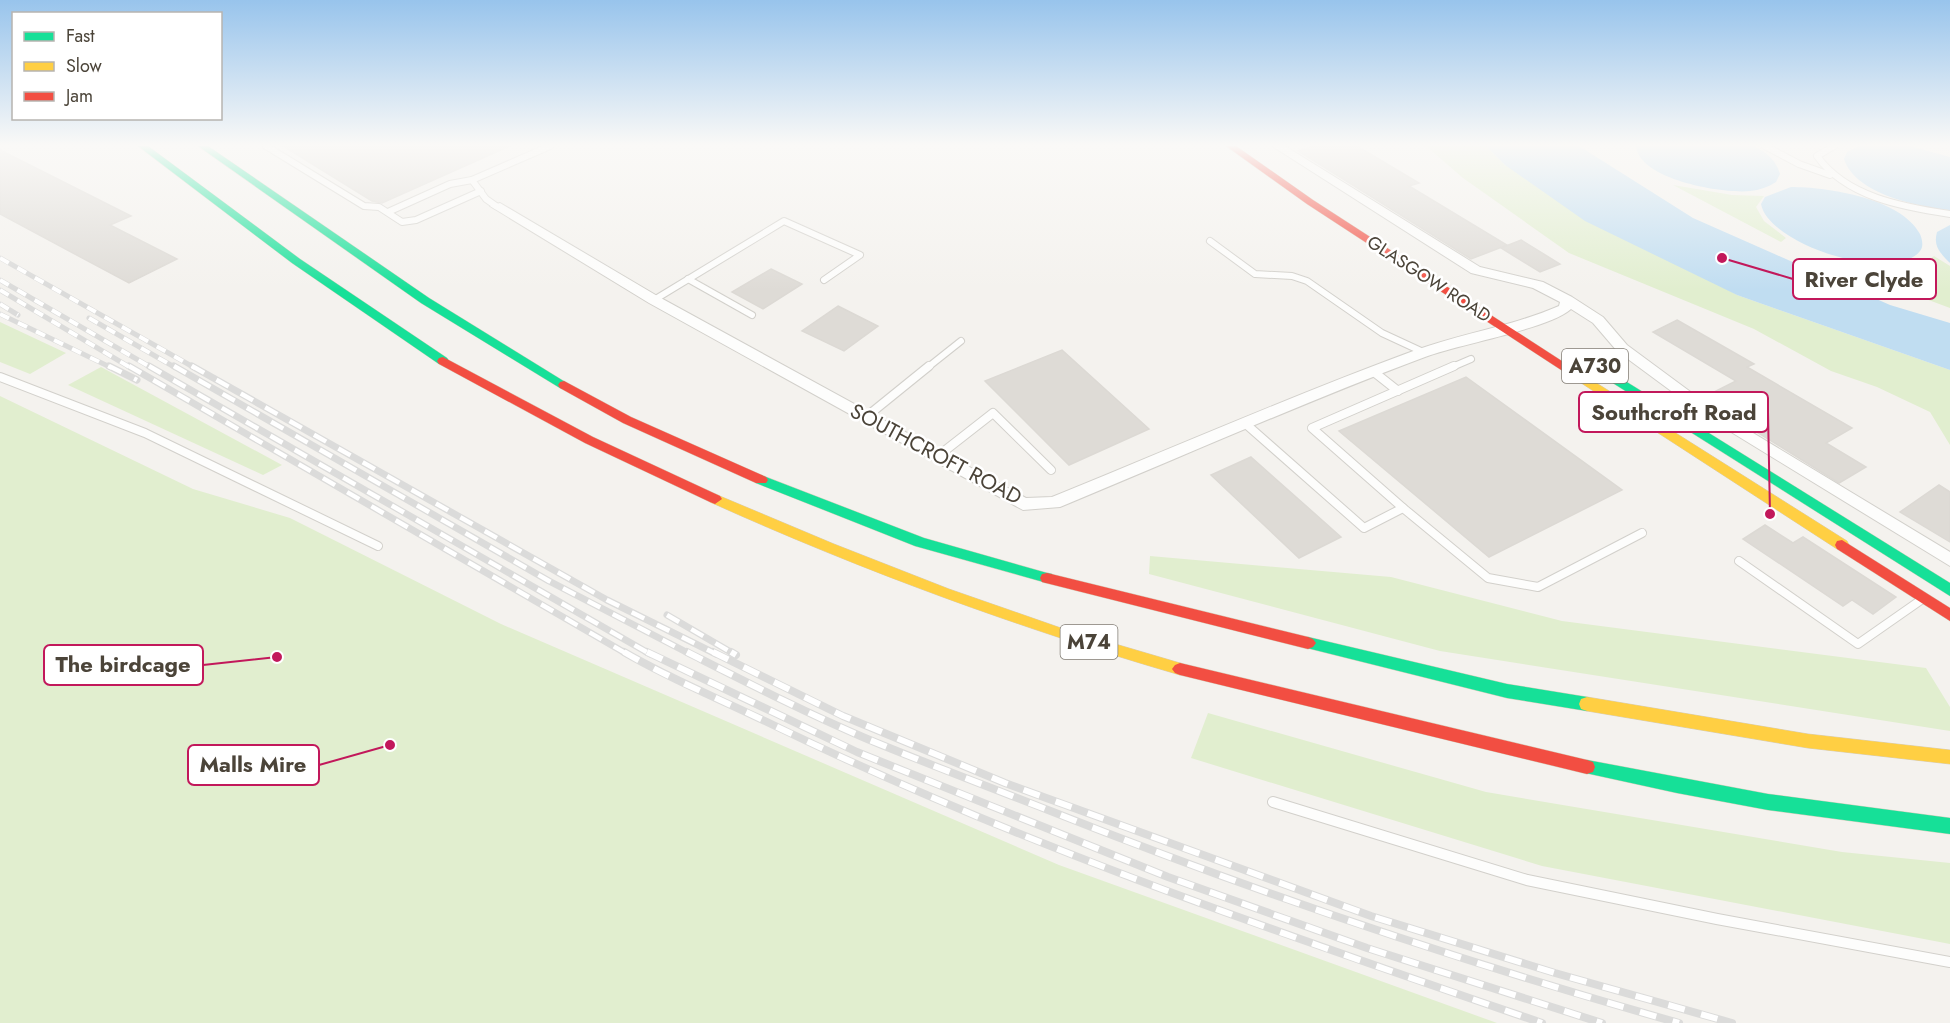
<svg xmlns="http://www.w3.org/2000/svg" width="1950" height="1023" font-family="Jost,sans-serif">
<style>
.green{fill:#e1eecf}
.water{fill:#c0ddf1}
.building{fill:#dedbd6;stroke:#dcd9d4;stroke-width:1.5}
.lines{fill:none;stroke-linecap:round;stroke-linejoin:round}
.lane-far2-casing{stroke:#d2d0cb;stroke-width:8}
.lane-far1-casing{stroke:#d2d0cb;stroke-width:10}
.lane-casing{stroke:#d2d0cb;stroke-width:12}
.street-casing{stroke:#d2d0cb;stroke-width:2}
.fast-casing{stroke:#d6cebb;stroke-width:1}
.slow-casing{stroke:#d6cebb;stroke-width:1}
.jam-casing{stroke:#d6cebb;stroke-width:1}
.lane-far2{stroke:#fdfdfc;stroke-width:6}
.lane-far1{stroke:#fdfdfc;stroke-width:8}
.lane{stroke:#fdfdfc;stroke-width:10}
.street{fill:#fdfdfc;fill-rule:evenodd}
.fast{fill:#16e098;fill-rule:evenodd}
.slow{fill:#ffcf43;fill-rule:evenodd}
.jam{fill:#f24e42;fill-rule:evenodd}
.rail-far2-casing{stroke:#dbdbda;stroke-width:5}
.rail-far1-casing{stroke:#dbdbda;stroke-width:7}
.rail-casing{stroke:#dbdbda;stroke-width:8}
.rail-far2{stroke:#fff;stroke-width:4;stroke-dasharray:10;stroke-linecap:butt}
.rail-far1{stroke:#fff;stroke-width:4.5;stroke-dasharray:14;stroke-linecap:butt}
.rail{stroke:#fff;stroke-width:6;stroke-dasharray:17;stroke-linecap:butt}
.labels{text-anchor:middle;stroke-width:5;stroke-linejoin:round;paint-order:stroke}
.far-street-label{font-size:18px;fill:#4b4439;stroke:#fff}
.shield{fill:#fff;stroke:#817c74;stroke-width:1.5}
.shield-label{font-size:20px;font-weight:bold;fill:#4b4439}
.street-label{font-size:21px;fill:#4b4439;stroke:#fff}
.leader{fill:none;stroke:#c2185b;stroke-width:2}
.callout-dot{fill:#c2185b;stroke:#fff;stroke-width:2}
.callout{fill:#fff;stroke:#c2185b;stroke-width:2}
.callout-label{font-size:22px;text-anchor:middle;font-weight:bold;fill:#4b4439}
</style>
<rect width="100%" height="100%" fill="#f4f2ee"/>
<g class="green">
<polygon points="1426,146 1486,146 1505,165 1737,295 1950,370 1950,445 1930,412 1877,387 1831,371 1754,329 1569,253 1463,178"/>
<polygon points="1673,185 1732,195 1764,196 1756,207 1764,221 1786,238 1781,242"/>
<path d="M1934,256L1950,266V308L1824,261L1828,258C1859,263 1907,281 1934,256Z"/>
<polygon points="0,322 66,353 30,374 0,362"/>
<polygon points="101,367 282,465 263,475 68,385"/>
<polygon points="0,396 193,489 290,518 501,624 1059,865 1497,1023 0,1023"/>
<polygon points="1150,556 1391,577 1562,621 1926,668 1950,707 1950,731 1440,651 1149,574"/>
<polygon points="1208,713 1486,792 1842,852 1950,863 1950,944 1542,866 1191,758"/>
</g>
<g class="water">
<polygon points="1486,146 1579,146 1693,218 1890,305 1950,323 1950,370 1737,295 1585,221 1505,165"/>
<path d="M1636,146H1754C1767,153 1776,160 1780,174L1776,182C1768,187 1760,190 1750,191C1724,194 1639,180 1636,146Z"/>
<path d="M1859,146H1910L1950,157V210C1918,207 1855,194 1844,159L1847,152Z"/>
<path d="M1791,187C1827,187 1901,198 1920,234C1922,239 1924,246 1920,251C1895,284 1769,246 1761,204L1765,197Z"/>
<path d="M1950,225V263C1940,253 1933,246 1937,232Z"/>
</g>
<g class="building">
<polygon points="283,146 510,146 382,203 372,201"/>
<polygon points="1314,146 1357,146 1419,183 1409,186 1507,245 1471,259 1298,151"/>
<polygon points="0,150 131,216 110,225 177,259 129,283 0,214"/>
<polygon points="1521,240 1560,264 1540,272 1501,248"/>
<polygon points="771,269 802,284 763,309 732,292"/>
<polygon points="838,306 878,326 844,351 802,331"/>
<polygon points="1677,320 1754,364 1747,367 1852,428 1826,443 1866,467 1839,483 1702,398 1736,381 1653,332"/>
<polygon points="1062,350 1149,429 1069,465 985,381"/>
<polygon points="1466,377 1622,490 1489,557 1339,431"/>
<polygon points="1251,457 1341,537 1299,558 1211,475"/>
<polygon points="1939,485 1950,492 1950,542 1900,512"/>
<polygon points="1765,525 1793,543 1803,537 1896,597 1873,614 1852,600 1843,606 1743,539"/>
</g>
<g class="lines">
<defs>
<g id="lane-far2">
<polyline points="266,146 364,206 379,207 402,222 416,220 481,191"/>
<polyline points="1765,146 1799,164 1830,175"/>
<path d="M1834,146L1817,156C1846,197 1903,207 1950,214"/>
<polyline points="496,206 486,199 472,180 550,146"/>
<polyline points="388,212 450,184 472,180"/>
<polyline points="1210,241 1255,274 1292,276 1307,281 1382,333 1423,352"/>
<polyline points="688,279 752,315"/>
<polyline points="654,300 784,221 860,255 824,280"/>
<polyline points="927,368 961,341"/>
<polyline points="1450,368 1471,359"/>
</g>
<g id="lane-far1">
<polyline points="1374,372 1398,391"/>
<polyline points="0,377 145,433 378,546"/>
<polyline points="866,417 929,366"/>
<polyline points="1247,425 1364,528 1403,508 1312,428 1454,366"/>
<polyline points="938,456 993,413 1051,470"/>
<polyline points="1403,508 1488,578 1538,587 1642,533"/>
<polyline points="1739,561 1858,644 1921,600"/>
</g>
<polyline id="lane" points="1273,802 1527,880 1717,919 1950,962"/>
<path id="street" d="M1272,146H1285L1480,267L1543,282L1572,297L1603,317L1627,345L1715,410L1950,552V566L1705,416L1617,351L1593,323L1571,309C1549,329 1459,344 1425,357C1302,403 1181,457 1060,507L1023,510L649,303L490,206L500,203L659,297L1026,498L1052,497C1173,448 1293,395 1416,350C1463,333 1513,326 1559,306L1560,302L1533,288L1471,273Z"/>
<g id="fast">
<polygon points="138,146 148,146 300,259 447,358 449,361 447,364 439,364 292,263"/>
<polygon points="198,146 208,146 429,298 570,385 564,389 560,388 421,303"/>
<polygon points="1601,366 1950,583 1950,596 1597,373 1595,370 1597,367"/>
<polygon points="761,475 924,538 1047,573 1052,574 1054,578 1052,582 1047,583 915,546 756,483 754,480 756,477"/>
<polygon points="1308,637 1507,684 1587,697 1593,699 1595,704 1593,709 1587,711 1507,698 1303,647 1300,643 1303,639"/>
<polygon points="1587,760 1768,794 1950,818 1950,834 1768,810 1677,793 1581,772 1579,767 1581,762"/>
</g>
<g id="slow">
<polygon points="1579,372 1847,541 1849,545 1847,549 1837,549 1575,379 1573,376"/>
<path d="M715,494L834,544L949,589L1061,628L1180,663L1185,665L1188,669L1185,673L1180,675C1019,628 863,571 710,502L708,499Z"/>
<polygon points="1587,697 1808,734 1950,750 1950,764 1808,748 1587,711 1581,709 1579,704 1581,699"/>
</g>
<g id="jam">
<polygon points="1226,146 1236,146 1313,200 1585,376 1579,380 1575,379 1307,204"/>
<polygon points="443,357 593,437 720,496 722,499 715,504 710,502 585,443 439,364 437,361 439,358"/>
<polygon points="564,381 631,417 766,477 768,480 766,483 756,483 623,423 560,388 558,385 560,382"/>
<polygon points="1842,540 1950,608 1950,621 1837,549 1835,545 1837,541"/>
<polygon points="1047,573 1308,637 1313,639 1316,643 1313,647 1308,649 1042,582 1040,578 1042,574"/>
<polygon points="1180,663 1587,760 1593,762 1595,767 1593,772 1587,774 1180,675 1175,673 1172,669 1175,665"/>
</g>
</defs>
<use href="#lane-far2" class="lane-far2-casing"/>
<use href="#lane-far1" class="lane-far1-casing"/>
<use href="#lane" class="lane-casing"/>
<use href="#street" class="street-casing"/>
<use href="#fast" class="fast-casing"/>
<use href="#slow" class="slow-casing"/>
<use href="#jam" class="jam-casing"/>
<use href="#lane-far2" class="lane-far2"/>
<use href="#lane-far1" class="lane-far1"/>
<use href="#lane" class="lane"/>
<use href="#street" class="street"/>
<use href="#fast" class="fast"/>
<use href="#slow" class="slow"/>
<use href="#jam" class="jam"/>
<defs>
<g id="rail-far2">
<polyline points="0,258 195,368"/>
<polyline points="0,280 152,368"/>
<polyline points="0,290 131,368"/>
<polyline points="0,304 18,315"/>
<polyline points="0,314 112,368"/>
<polyline points="89,318 176,368"/>
</g>
<g id="rail-far1">
<polyline points="109,366 137,380"/>
<polyline points="129,366 627,654"/>
<polyline points="149,366 650,654"/>
<polyline points="174,366 549,581 690,654"/>
<polyline points="192,366 607,600 716,654"/>
<polyline points="667,615 734,654"/>
</g>
<g id="rail">
<path d="M624,652C670,679 720,699 767,722C1017,844 1280,933 1542,1023"/>
<polyline points="647,652 857,752 1168,877 1367,948 1602,1023"/>
<path d="M687,652C746,682 804,712 865,738C925,763 987,786 1048,810C1255,892 1465,963 1679,1023"/>
<polyline points="713,652 843,716 1005,783 1371,916 1555,973 1732,1023"/>
<polyline points="731,652 736,655"/>
</g>
</defs>
<use href="#rail-far2" class="rail-far2-casing"/>
<use href="#rail-far1" class="rail-far1-casing"/>
<use href="#rail" class="rail-casing"/>
<use href="#rail-far2" class="rail-far2"/>
<use href="#rail-far1" class="rail-far1"/>
<use href="#rail" class="rail"/>
</g>
<linearGradient id="sky" x2="0" y2="1"><stop stop-color="#98c4ec"/><stop offset="0.5" stop-color="#faf9f7"/><stop offset="1" stop-color="#faf9f7" stop-opacity="0"/></linearGradient>
<rect width="1950" height="290" fill="url(#sky)"/>
<g class="labels">
<g class="far-street-label">
<text transform="translate(1429 279) rotate(33)" y="6">GLASGOW ROAD</text>
</g>
<g class="shield">
<rect x="1562" y="349" width="66" height="34" rx="4.5"/>
<rect x="1060.5" y="625" width="57" height="34" rx="4.5"/>
</g>
<g class="shield-label">
<text x="1595" y="373">A730</text>
<text x="1089" y="649">M74</text>
</g>
<g class="street-label">
<text transform="translate(936 454) rotate(28)" y="7">SOUTHCROFT ROAD</text>
</g>
</g>
<path class="leader" d="M1722 258L1793 279M1770 514L1768 412M277 657L203 665M390 745L319 765"/>
<g class="callout-dot">
<circle cx="1722" cy="258" r="6"/>
<circle cx="1770" cy="514" r="6"/>
<circle cx="277" cy="657" r="6"/>
<circle cx="390" cy="745" r="6"/>
</g>
<g class="callout">
<rect x="1793" y="259" width="143" height="40" rx="6"/>
<rect x="1579" y="392" width="189" height="40" rx="6"/>
<rect x="44" y="645" width="159" height="40" rx="6"/>
<rect x="188" y="745" width="131" height="40" rx="6"/>
</g>
<g class="callout-label">
<text x="1864" y="287">River Clyde</text>
<text x="1674" y="420">Southcroft Road</text>
<text x="123" y="672">The birdcage</text>
<text x="253" y="772">Malls Mire</text>
</g>
<rect x="12" y="12" width="210" height="108" fill="#ffffff" stroke="#b7b4b0" stroke-width="1.5"/>
<rect x="24" y="32" width="30" height="9" fill="#16e098" stroke="#b7b4b0" stroke-width="1.5"/>
<text x="66" y="42" font-size="18" fill="#4b4439">Fast</text>
<rect x="24" y="62" width="30" height="9" fill="#ffcf43" stroke="#b7b4b0" stroke-width="1.5"/>
<text x="66" y="72" font-size="18" fill="#4b4439">Slow</text>
<rect x="24" y="92" width="30" height="9" fill="#f24e42" stroke="#b7b4b0" stroke-width="1.5"/>
<text x="66" y="102" font-size="18" fill="#4b4439">Jam</text>
</svg>
